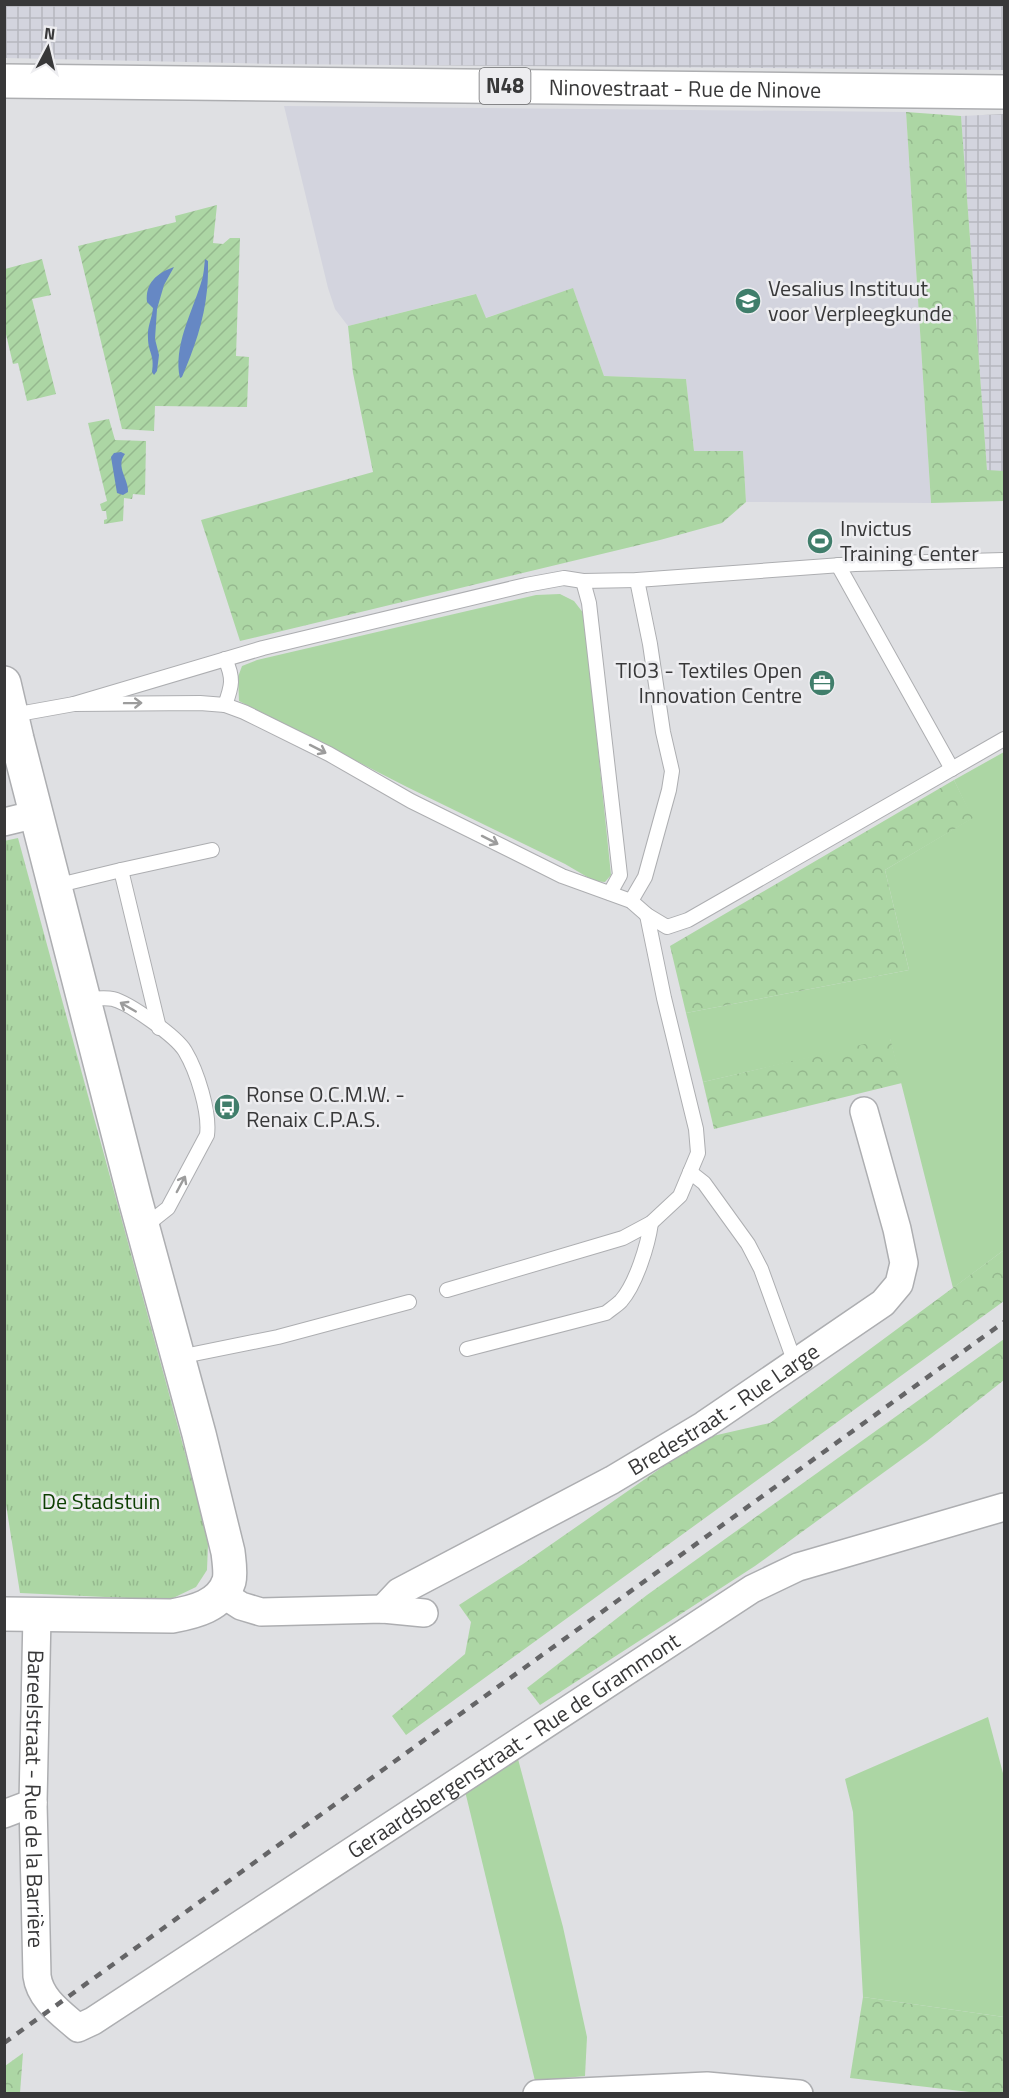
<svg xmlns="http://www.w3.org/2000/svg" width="1009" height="2098" font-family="'Titillium Web',sans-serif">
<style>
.industrial{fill:url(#industrial-grid)}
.built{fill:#d3d4de}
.grass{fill:#acd6a4}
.forest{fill:url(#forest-crowns)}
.park{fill:url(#park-tufts)}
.garden{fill:url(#garden-furrows)}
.water{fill:#6688c4}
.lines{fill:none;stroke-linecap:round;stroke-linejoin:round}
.lane-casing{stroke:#adaeb1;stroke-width:16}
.street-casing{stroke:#adaeb1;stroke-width:30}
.secondary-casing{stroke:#adaeb1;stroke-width:36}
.primary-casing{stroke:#adaeb1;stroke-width:36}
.lane{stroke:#fff;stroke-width:14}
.street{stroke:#fff;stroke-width:27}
.secondary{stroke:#fff;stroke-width:33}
.primary{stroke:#fff;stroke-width:33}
.rail{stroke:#656567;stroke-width:4.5;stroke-dasharray:8 8;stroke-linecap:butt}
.oneway{stroke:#9c9c9c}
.labels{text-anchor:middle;stroke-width:5;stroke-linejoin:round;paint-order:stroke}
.shield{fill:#ededf0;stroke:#6e6e70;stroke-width:1.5}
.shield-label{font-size:21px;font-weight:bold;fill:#383839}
.street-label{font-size:22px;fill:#383839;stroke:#ededf0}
.poi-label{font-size:22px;fill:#383839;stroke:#ededf0;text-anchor:start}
.park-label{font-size:22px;fill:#0c3f01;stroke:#ededf0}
</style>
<defs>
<pattern id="industrial-grid" width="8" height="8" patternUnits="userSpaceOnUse" patternTransform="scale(1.5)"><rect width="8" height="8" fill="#d3d4de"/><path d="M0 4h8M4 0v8" fill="none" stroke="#b6b7bf"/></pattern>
<pattern id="forest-crowns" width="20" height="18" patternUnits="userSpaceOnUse" patternTransform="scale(1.5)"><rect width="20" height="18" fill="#acd6a4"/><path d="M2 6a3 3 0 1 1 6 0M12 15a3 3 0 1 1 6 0" fill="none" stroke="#95b88e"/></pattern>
<pattern id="park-tufts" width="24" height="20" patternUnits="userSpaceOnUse" patternTransform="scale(1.5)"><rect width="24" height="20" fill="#acd6a4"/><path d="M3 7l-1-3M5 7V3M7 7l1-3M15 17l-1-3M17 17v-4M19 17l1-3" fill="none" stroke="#95b88e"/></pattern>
<pattern id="garden-furrows" width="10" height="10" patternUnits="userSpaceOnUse" patternTransform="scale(1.5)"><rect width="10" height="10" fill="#acd6a4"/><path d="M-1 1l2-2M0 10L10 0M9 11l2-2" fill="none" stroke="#95b88e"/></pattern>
</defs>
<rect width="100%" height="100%" fill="#dfe0e3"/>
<g class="industrial">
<polygon points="5,4 1004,5 1004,70 274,64 5,58"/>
<polygon points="1004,114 1004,471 987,471 961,116"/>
</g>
<polygon class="built" points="284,106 906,112 931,503 746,502 743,451 694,451 686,379 604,376 573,289 485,318 475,294 348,326 335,309 328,288"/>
<g class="grass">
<polygon points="560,594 574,601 584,614 611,875 605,882 594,881 565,864 407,787 239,701 238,677 242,666 257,660 536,595"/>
<polygon points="1004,752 1004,1250 953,1288 890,1039 703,1082 686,1013 909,970 885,870 972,818 954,780"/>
<polygon points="988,1717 1004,1777 1004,2017 863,1997 853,1812 845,1779"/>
<polygon points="518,1759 563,1927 587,2037 585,2076 535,2081 465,1791"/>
</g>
<g class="forest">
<polygon points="906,112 961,116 987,470 1004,471 1004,501 931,503"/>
<polygon points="573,288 604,376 686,379 694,451 743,451 746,502 722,523 660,540 240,641 201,520 373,472 353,373 348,326 476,294 486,318"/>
<polygon points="954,780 973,818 885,870 909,970 686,1013 670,946"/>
<polygon points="890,1038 902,1083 714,1129 703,1082"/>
<polygon points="1004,1250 1004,1301 406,1735 392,1716 465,1654 471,1622 459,1605 523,1564 704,1438 770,1423"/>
<polygon points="1004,1339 1004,1380 927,1441 755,1566 540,1705 527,1688 647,1595"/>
<polygon points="863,1997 1004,2017 1004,2093 978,2093 850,2078"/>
<polygon points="23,2053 20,2093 5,2093 5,2066"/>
</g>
<polygon class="park" points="18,838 199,1504 208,1544 207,1570 196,1587 169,1600 20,1593 4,1492 4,841"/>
<g class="garden">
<polygon points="217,205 213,243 223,244 230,238 240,238 236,356 249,357 247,407 155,406 154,431 122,429 78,246 176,222 175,216"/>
<polygon points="42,259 51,295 32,299 56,394 27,401 18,363 13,364 5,330 5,269"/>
<polygon points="109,419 115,440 146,441 145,495 133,494 132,499 124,498 123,521 104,524 104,520 107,519 106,511 102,511 100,504 107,501 88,423"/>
</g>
<g class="water">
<path d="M205,259L208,261C208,271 208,281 207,290C204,321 194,349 182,377L180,378C173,347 192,312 201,283C204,275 204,267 205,259Z"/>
<path d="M174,267L164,285L157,309L155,339L159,355L157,371L154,375L152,372C155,355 148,352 148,338C147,326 152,319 153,308L147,302C145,283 157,273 174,267Z"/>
<path d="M121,452L125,454C115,467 129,479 128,492L123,495L117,493L111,457L114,453Z"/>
</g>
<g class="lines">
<defs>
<g id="lane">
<polyline points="838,565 952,769"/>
<polyline points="583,581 589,603 620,875 610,893"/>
<path d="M225,659C234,678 232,686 225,705"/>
<polyline points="74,704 200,703 225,705 244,712 329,754 411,801 504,847 562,876 631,901 647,915 667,927 688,920 1004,739"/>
<polyline points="13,715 74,704 263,648 526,585 564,578 583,581 637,580 855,564 1004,560"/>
<polyline points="121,870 212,850"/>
<polyline points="55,886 121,870 159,1028"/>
<polyline points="631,901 645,877 669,790 672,771 663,732 650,644 637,580"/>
<path d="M85,999C94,999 105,997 113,999C129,1003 176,1036 185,1051C197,1071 210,1112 207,1135L168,1208L144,1227"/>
<polyline points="690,1172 704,1183 748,1244 761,1269 795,1363"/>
<polyline points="447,1290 623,1238 651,1223 680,1196 698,1153 696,1129 664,998 647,915"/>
<path d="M467,1349L606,1313C611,1309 617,1305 621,1301C636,1284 648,1245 651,1223"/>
<polyline points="179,1357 278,1337 409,1302"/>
</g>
<g id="street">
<polyline points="4,822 37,814"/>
<polyline points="221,1593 241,1606 261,1612 383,1609 424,1613"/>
<path id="s1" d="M383,1609L399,1592L612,1480L704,1425L883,1303L899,1284L904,1263L897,1229L864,1111"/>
<path id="s2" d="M37,1615L33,1803L37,1976C40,1999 61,2013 78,2028L93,2021L752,1589L798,1567L1004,1507"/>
<polyline points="4,1814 33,1803"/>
<polyline points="537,2094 707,2086 799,2094"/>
</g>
<path id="secondary" d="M4,683L17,739L135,1199L199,1434L228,1552C229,1561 231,1573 229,1581C221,1606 194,1612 172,1616L4,1614"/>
<g id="primary">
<path id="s3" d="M4,81L1004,92"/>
</g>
</defs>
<use href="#lane" class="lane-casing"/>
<use href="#street" class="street-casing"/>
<use href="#secondary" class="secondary-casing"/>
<use href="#primary" class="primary-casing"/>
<use href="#lane" class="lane"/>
<use href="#street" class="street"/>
<use href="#secondary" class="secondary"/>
<use href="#primary" class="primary"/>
<polyline class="rail" points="4,2043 1004,1322"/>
</g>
<defs><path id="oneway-shaft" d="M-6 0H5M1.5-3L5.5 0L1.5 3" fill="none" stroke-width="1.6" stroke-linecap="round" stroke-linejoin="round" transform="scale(1.5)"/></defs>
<g class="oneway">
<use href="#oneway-shaft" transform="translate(133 703) rotate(-1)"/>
<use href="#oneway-shaft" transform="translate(318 749) rotate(27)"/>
<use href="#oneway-shaft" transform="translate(490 840) rotate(27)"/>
<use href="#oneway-shaft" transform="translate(128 1007) rotate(-150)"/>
<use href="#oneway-shaft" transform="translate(181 1184) rotate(-62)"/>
</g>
<defs>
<symbol id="university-disc" viewBox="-11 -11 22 22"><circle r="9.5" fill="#407e6b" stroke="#ededf0"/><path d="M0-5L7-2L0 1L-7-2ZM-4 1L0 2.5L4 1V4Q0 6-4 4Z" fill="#fff"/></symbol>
<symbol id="stadium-disc" viewBox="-11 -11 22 22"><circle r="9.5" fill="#407e6b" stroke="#ededf0"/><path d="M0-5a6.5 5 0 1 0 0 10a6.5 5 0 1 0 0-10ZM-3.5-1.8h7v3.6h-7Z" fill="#fff"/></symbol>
<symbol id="office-disc" viewBox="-11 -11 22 22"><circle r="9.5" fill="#407e6b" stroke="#ededf0"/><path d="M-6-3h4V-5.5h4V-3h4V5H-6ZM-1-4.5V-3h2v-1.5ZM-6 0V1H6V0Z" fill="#fff"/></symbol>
<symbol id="bus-disc" viewBox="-11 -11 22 22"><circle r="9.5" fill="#407e6b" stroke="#ededf0"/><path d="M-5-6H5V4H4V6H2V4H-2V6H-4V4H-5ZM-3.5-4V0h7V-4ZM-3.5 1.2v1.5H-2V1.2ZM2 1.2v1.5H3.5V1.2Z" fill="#fff"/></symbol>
</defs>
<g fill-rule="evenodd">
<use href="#university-disc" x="733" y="286" width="30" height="30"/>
<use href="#stadium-disc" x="805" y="526" width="30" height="30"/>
<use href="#office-disc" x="807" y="668" width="30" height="30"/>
<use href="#bus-disc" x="212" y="1092" width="30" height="30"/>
</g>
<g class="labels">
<rect class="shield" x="479.5" y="68" width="51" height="36" rx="4.5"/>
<g class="shield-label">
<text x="505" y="93">N48</text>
</g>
<g class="street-label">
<text dy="8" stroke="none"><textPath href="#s3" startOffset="681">Ninovestraat - Rue de Ninove</textPath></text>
<text dy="8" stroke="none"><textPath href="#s1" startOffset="396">Bredestraat - Rue Large</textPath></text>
<text dy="8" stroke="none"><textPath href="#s2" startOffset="948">Geraardsbergenstraat - Rue de Grammont</textPath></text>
<text dy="8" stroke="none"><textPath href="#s2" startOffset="184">Bareelstraat - Rue de la Barrière</textPath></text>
</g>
<g class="poi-label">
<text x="768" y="296">Vesalius Instituut<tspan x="768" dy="25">voor Verpleegkunde</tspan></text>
<text x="840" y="536">Invictus<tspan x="840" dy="25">Training Center</tspan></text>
<text x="802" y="678" text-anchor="end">TIO3 - Textiles Open<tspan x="802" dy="25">Innovation Centre</tspan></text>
<text x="246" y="1102">Ronse O.C.M.W. -<tspan x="246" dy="25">Renaix C.P.A.S.</tspan></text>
</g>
<g class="park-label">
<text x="101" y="1509">De Stadstuin</text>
</g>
</g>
<rect width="1009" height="2098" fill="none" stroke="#383839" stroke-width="12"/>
<g transform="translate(48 48) rotate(7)" stroke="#ededf0" stroke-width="4.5" paint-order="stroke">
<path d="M0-4.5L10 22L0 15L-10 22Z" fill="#383839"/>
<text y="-9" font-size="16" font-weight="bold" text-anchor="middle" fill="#383839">N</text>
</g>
</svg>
